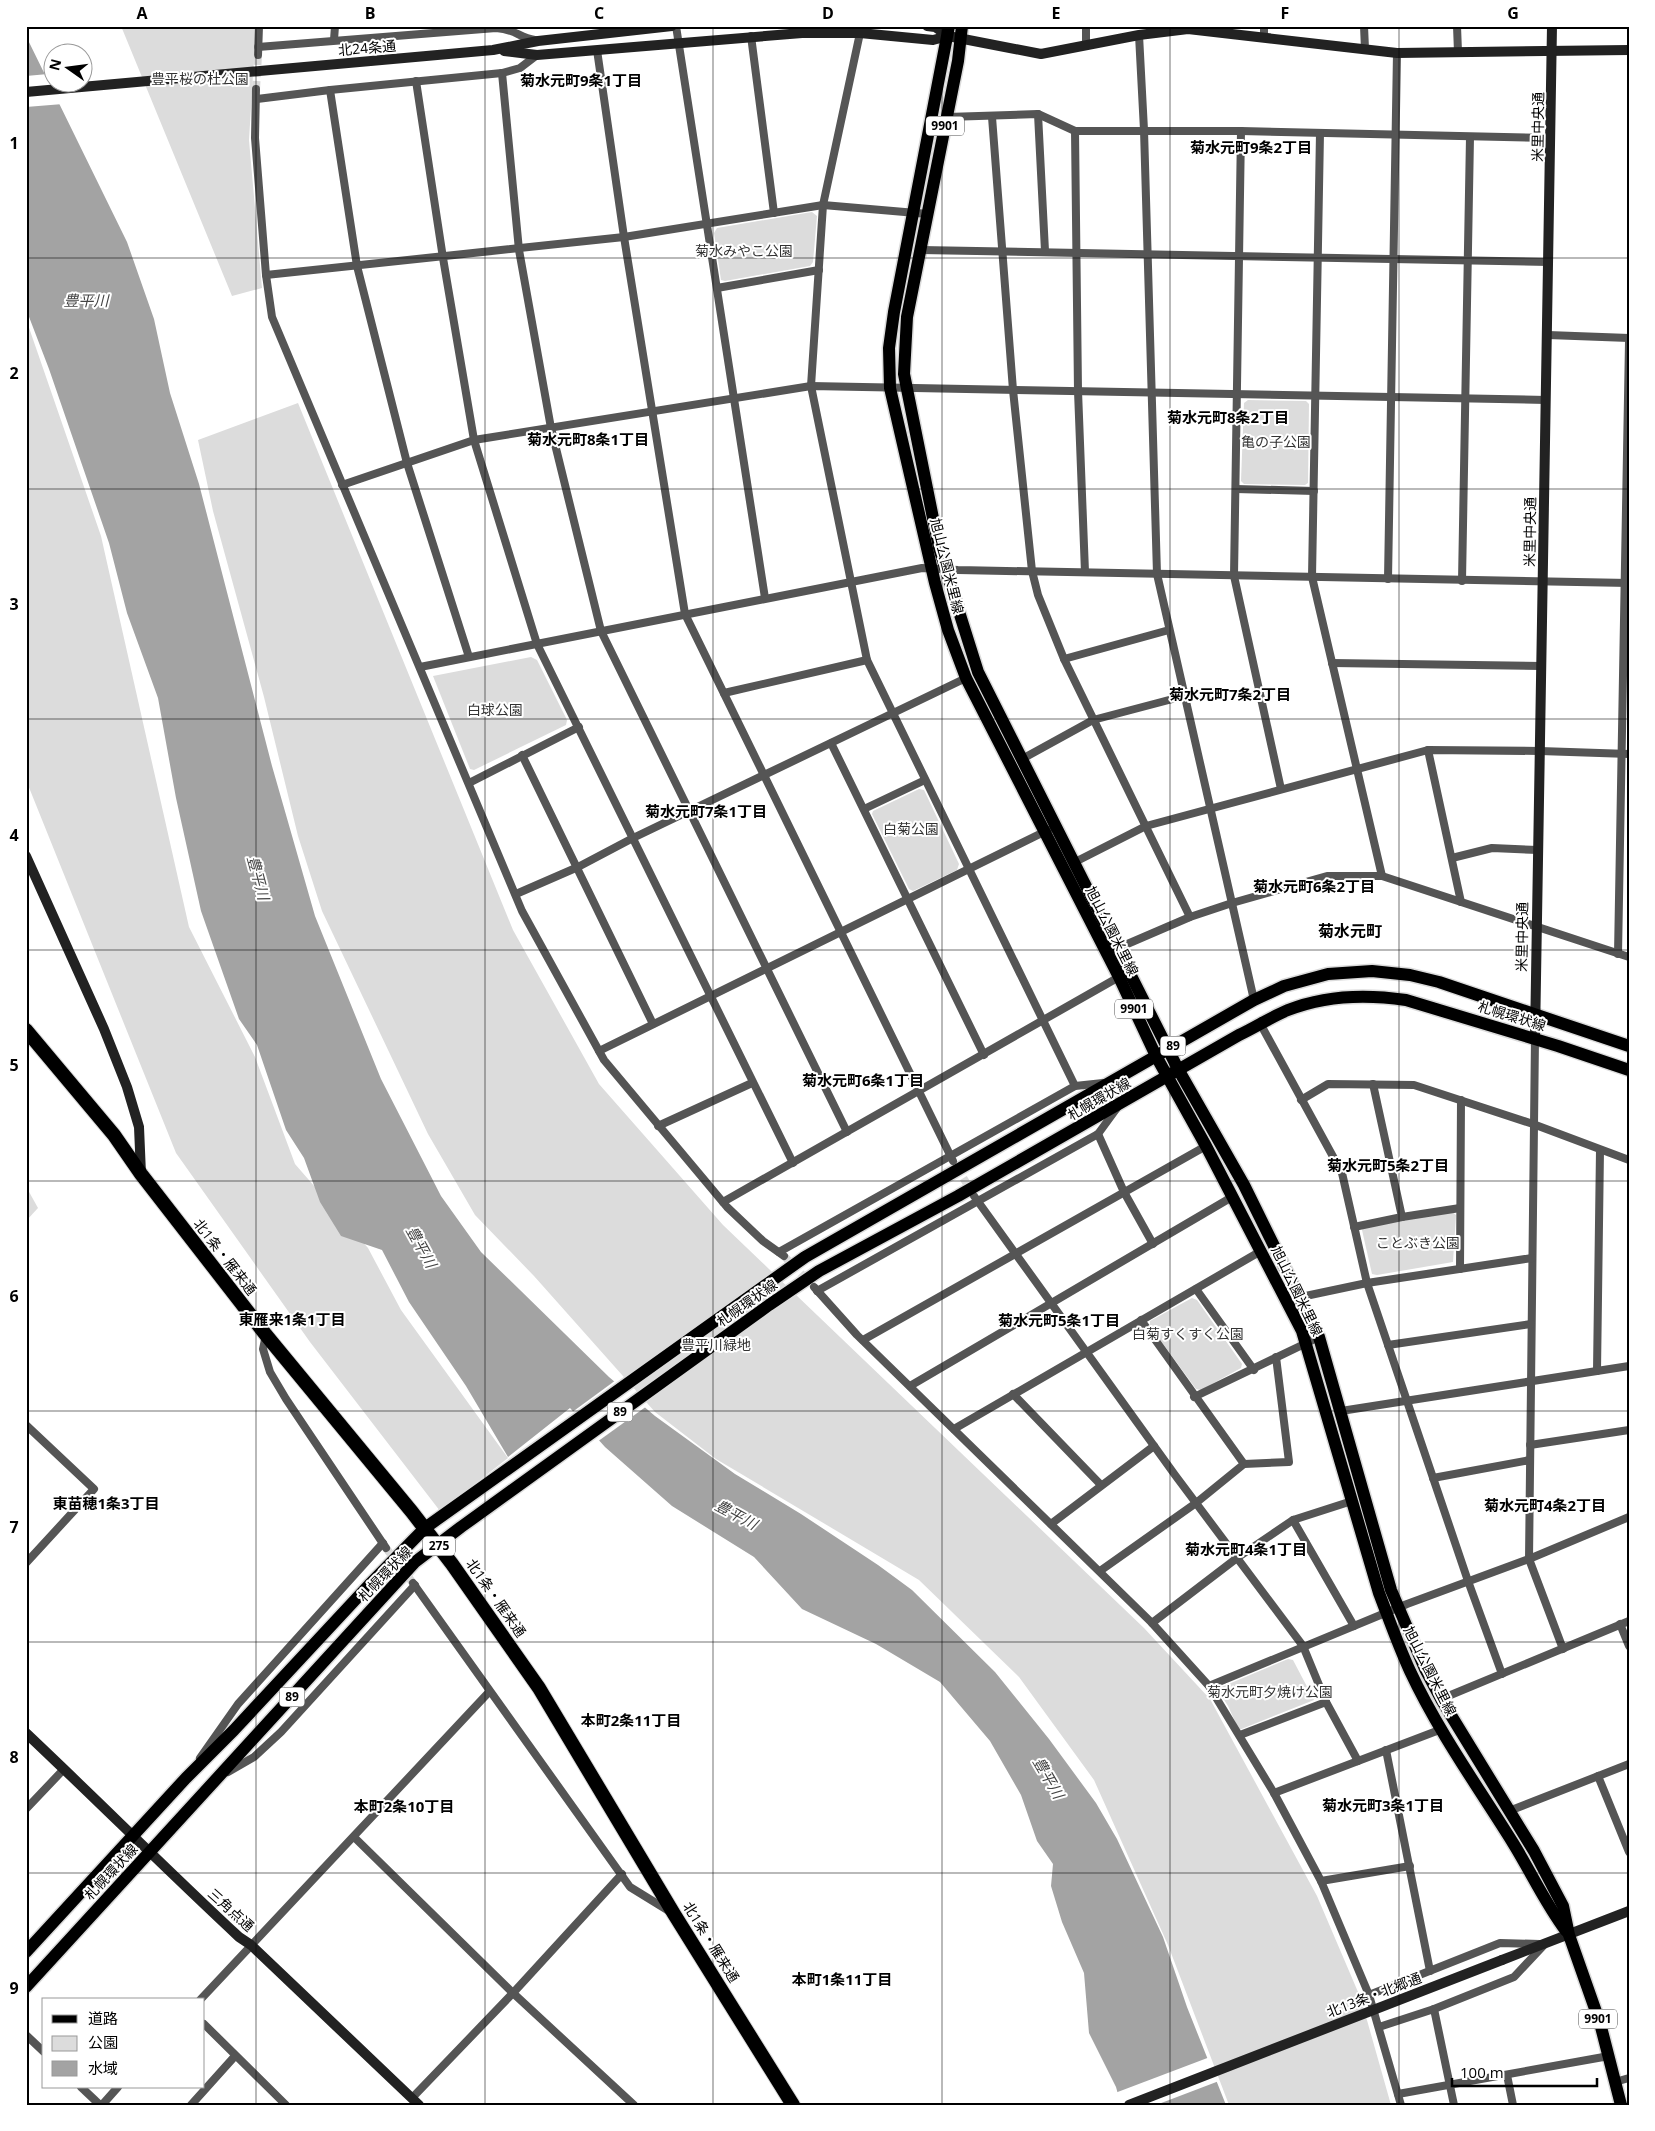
<svg xmlns="http://www.w3.org/2000/svg" width="1655" height="2131" font-family="'Open Sans','Noto Sans JP',sans-serif">
<style>
.green{fill:#dcdcdc}
.water{fill:#a3a3a3}
.pier{fill:#fff}
.lines{fill:none;stroke-linecap:round;stroke-linejoin:round}
.street-tunnel{stroke:#d9d9d9;stroke-width:8;stroke-dasharray:8 4;stroke-linecap:butt}
.primary-casing{stroke:#dbdbdb;stroke-width:15}
.highway-casing{stroke:#dbdbdb;stroke-width:16}
.street{stroke:#555;stroke-width:8}
.secondary{stroke:#222;stroke-width:10}
.primary{stroke:#000;stroke-width:12}
.highway{stroke:#000;stroke-width:14}
.secondary-bridge{stroke:#222;stroke-width:10}
.grid{fill:none;stroke:#000;stroke-width:1;stroke-opacity:0.55}
.labels{text-anchor:middle;stroke-width:4;stroke-linejoin:round;paint-order:stroke}
.shield{fill:#fff;stroke:#4c4c4c;stroke-width:1}
.shield-label{font-size:12px;font-weight:bold;fill:#000}
.street-label{font-size:14px;fill:#000;stroke:#fff}
.park-label{font-size:14px;fill:#333;stroke:#fff}
.neighbourhood-label{font-size:15px;font-weight:bold;fill:#000;stroke:#fff}
.water-label{font-size:15px;font-style:italic;fill:#444;stroke:#fff}
.quarter-label{font-size:16px;font-weight:bold;fill:#000;stroke:#fff}
.neatline{fill:none;stroke:#000;stroke-width:2}
.grid-label{font-size:16px;text-anchor:middle;font-weight:bold;fill:#000}
</style>
<rect width="100%" height="100%" fill="#fff"/>
<g class="green">
<polygon points="121,26 256,26 249,140 262,288 232,296"/>
<polygon points="812,212 817,216 813,262 810,266 725,281 721,280 714,233 717,228"/>
<polygon points="26,319 101,536 189,927 255,1057 295,1164 368,1248 401,1310 508,1458 440,1511 310,1342 176,1153 26,780"/>
<polygon points="1248,400 1306,401 1309,404 1308,483 1305,485 1244,484 1241,481 1244,403"/>
<polygon points="298,403 513,930 599,1084 723,1225 1144,1628 1210,1699 1317,1896 1361,1999 1391,2105 1229,2105 1168,1945 1094,1780 1019,1677 919,1580 716,1459 655,1412 534,1276 475,1215 428,1134 322,911 298,836 264,697 213,511 198,440"/>
<polygon points="531,657 537,660 567,720 566,725 474,770 470,769 433,676"/>
<polygon points="919,789 924,790 959,864 957,870 913,891 909,889 872,814 873,811"/>
<polygon points="28,1190 38,1208 26,1221 26,1191"/>
<polygon points="1452,1212 1456,1215 1453,1262 1377,1275 1372,1274 1362,1230 1364,1227"/>
<polygon points="1192,1298 1197,1300 1242,1364 1241,1368 1201,1390 1196,1389 1150,1326 1150,1321"/>
<polygon points="1288,1659 1293,1660 1314,1700 1239,1730 1228,1706 1219,1692 1219,1688"/>
</g>
<polygon class="water" points="26,36 127,242 154,319 170,393 199,484 272,766 315,916 381,1079 441,1196 481,1252 609,1377 655,1416 735,1474 801,1514 878,1565 912,1590 995,1672 1049,1739 1096,1803 1117,1839 1163,1937 1187,2007 1226,2105 1121,2105 1116,2087 1089,2033 1084,1973 1062,1922 1051,1886 1053,1864 1037,1841 1021,1795 990,1741 940,1682 876,1644 802,1609 754,1557 672,1506 605,1447 570,1408 508,1457 466,1386 409,1302 382,1250 341,1236 320,1202 304,1158 286,1130 257,1045 239,1019 201,911 176,798 158,698 127,613 109,543 49,369 26,309"/>
<g class="pier">
<polygon points="48,74 63,104 26,107 26,76"/>
<polygon points="616,1380 647,1406 597,1442 571,1413"/>
<polygon points="1210,2057 1219,2081 1156,2105 1119,2105 1115,2093"/>
</g>
<g class="lines">
<g class="street-tunnel">
<polyline points="256,89 258,55"/>
<polyline points="957,1168 972,1192"/>
<polyline points="784,1256 809,1282"/>
<polyline points="386,1548 413,1583"/>
</g>
<defs>
<g id="primary">
<path d="M949,26L894,312L889,348L890,388L935,583L948,630L966,678L1119,977L1156,1056L1206,1146L1302,1331L1379,1593C1389,1619 1398,1645 1410,1671C1438,1731 1478,1787 1513,1843C1531,1872 1545,1903 1566,1931"/>
<polyline points="962,26 958,61 907,317 904,374 939,548 978,672 1178,1069 1244,1185 1319,1337 1391,1590 1425,1669 1441,1699 1534,1851 1563,1906 1569,1935 1600,2023 1621,2105"/>
<polyline points="26,1952 186,1778 234,1730 369,1585 425,1528 805,1257 1254,1000 1284,986 1328,974 1372,971 1410,975 1439,982 1629,1046"/>
<path d="M26,1987L415,1562L461,1527L769,1305L819,1271L958,1196L1239,1035C1256,1027 1271,1017 1288,1010C1326,995 1366,994 1406,1000L1558,1046L1629,1070"/>
</g>
<polyline id="highway" points="26,1030 114,1135 141,1174 266,1335 412,1512 452,1564 539,1688 674,1914 793,2105"/>
</defs>
<use href="#primary" class="primary-casing"/>
<use href="#highway" class="highway-casing"/>
<g class="street">
<polyline points="676,26 765,598"/>
<polyline points="1086,26 1086,46"/>
<polyline points="1264,26 1264,37"/>
<polyline points="1364,26 1365,49"/>
<polyline points="1457,26 1458,52"/>
<polyline points="860,33 823,205 811,386 867,660 1075,1086"/>
<polyline points="1139,35 1144,130 1157,574 1254,1000"/>
<polyline points="751,36 774,213"/>
<polyline points="334,40 335,26"/>
<path d="M258,47L496,28C516,29 519,38 535,40"/>
<polyline points="597,50 624,237 685,614 953,1161"/>
<polyline points="258,55 259,26"/>
<polyline points="502,73 519,250 551,428 601,631 847,1132"/>
<polyline points="416,81 443,258 474,440 537,644 793,1163"/>
<polyline points="256,89 255,138 266,275 272,317 522,911 604,1060 727,1207 763,1241 784,1256"/>
<polyline points="330,90 357,266 407,463 469,657"/>
<polyline points="257,99 330,90 502,73 520,68 537,55"/>
<polyline points="1038,114 1045,251"/>
<polyline points="947,117 1038,114 1075,131 1241,131 1551,138"/>
<polyline points="992,117 1013,390 1032,571 1038,595 1064,659 1190,917"/>
<polyline points="1075,131 1078,391 1085,572"/>
<polyline points="1241,131 1234,576 1281,789"/>
<polyline points="1320,133 1312,577 1382,876"/>
<polyline points="921,250 1549,262"/>
<polyline points="266,275 624,237 823,205 928,214"/>
<polyline points="717,288 819,270"/>
<polyline points="1548,335 1629,338"/>
<polyline points="342,485 474,440 811,386 1546,400"/>
<polyline points="1236,489 1314,491"/>
<polyline points="1388,579 1397,53"/>
<polyline points="1462,581 1470,137"/>
<polyline points="1064,659 1169,630"/>
<polyline points="1332,663 1542,666"/>
<polyline points="420,667 922,568 958,570 1629,583"/>
<polyline points="724,693 867,660"/>
<polyline points="831,743 984,1055"/>
<polyline points="1428,750 1461,902"/>
<polyline points="522,755 653,1024"/>
<polyline points="1022,759 1093,720 1184,696"/>
<polyline points="469,783 579,727"/>
<polyline points="864,809 925,780"/>
<polyline points="1452,858 1492,848 1538,850"/>
<polyline points="1075,862 1146,826 1428,750 1540,751 1629,754"/>
<polyline points="516,894 578,867 633,838 966,678"/>
<polyline points="1118,948 1190,917 1232,903 1327,876 1382,876 1629,957"/>
<polyline points="1618,954 1629,342"/>
<polyline points="1261,1025 1342,1173 1367,1283 1468,1581 1502,1674"/>
<polyline points="1535,1038 1529,1559 1563,1649"/>
<polyline points="599,1051 1048,830"/>
<polyline points="1373,1084 1402,1217 1460,1208"/>
<polyline points="1301,1100 1328,1084 1414,1085 1533,1124 1629,1160"/>
<polyline points="658,1126 752,1083"/>
<polyline points="1098,1134 1124,1192 1153,1244"/>
<polyline points="974,1196 1175,1475 1303,1646 1326,1702 1358,1761"/>
<polyline points="723,1202 1119,977"/>
<polyline points="1354,1227 1402,1217"/>
<polyline points="779,1252 1075,1086 1103,1083"/>
<polyline points="1460,1269 1461,1100"/>
<polyline points="814,1287 857,1335 1152,1623 1209,1686 1274,1793 1321,1881 1369,1995 1401,2105"/>
<polyline points="1196,1289 1254,1370"/>
<polyline points="817,1291 1098,1134 1117,1108"/>
<polyline points="1296,1298 1367,1283 1532,1258"/>
<polyline points="266,1335 263,1349 270,1372 286,1399 386,1548"/>
<polyline points="863,1340 1206,1146"/>
<polyline points="1388,1345 1531,1324"/>
<polyline points="1597,1371 1600,1150"/>
<polyline points="910,1386 1232,1197"/>
<polyline points="1013,1394 1101,1485"/>
<polyline points="1194,1397 1319,1337"/>
<polyline points="1341,1411 1629,1366"/>
<polyline points="26,1425 94,1489 26,1563"/>
<polyline points="954,1429 1261,1251"/>
<polyline points="1530,1445 1629,1430"/>
<polyline points="1244,1464 1289,1462 1276,1357"/>
<polyline points="1433,1478 1530,1460"/>
<polyline points="1293,1520 1354,1626"/>
<polyline points="1051,1524 1154,1446"/>
<polyline points="1100,1571 1196,1503 1244,1464 1141,1320"/>
<polyline points="413,1583 630,1887 669,1911"/>
<polyline points="1152,1623 1237,1558 1293,1520 1352,1501"/>
<polyline points="1620,1624 1629,1646"/>
<polyline points="1209,1686 1407,1604 1529,1559 1629,1517"/>
<polyline points="1441,1699 1629,1621"/>
<polyline points="1240,1735 1326,1702"/>
<polyline points="1386,1750 1430,1971"/>
<polyline points="200,1758 238,1704 383,1543"/>
<polyline points="228,1772 254,1757 281,1732 415,1585"/>
<polyline points="1598,1776 1629,1852"/>
<polyline points="1274,1793 1442,1729"/>
<polyline points="26,1809 64,1769"/>
<polyline points="1509,1811 1629,1764"/>
<polyline points="354,1837 513,1993 634,2105"/>
<polyline points="1321,1881 1410,1866"/>
<polyline points="1369,1995 1500,1943 1540,1944"/>
<polyline points="200,2000 489,1692"/>
<polyline points="1434,2009 1454,2105"/>
<polyline points="204,2024 286,2105"/>
<polyline points="1379,2027 1434,2009 1514,1977 1544,1945"/>
<polyline points="26,2035 44,2052"/>
<polyline points="1507,2075 1513,2105"/>
<polyline points="1615,2082 1629,2078"/>
<polyline points="81,2087 100,2105"/>
<polyline points="1398,2094 1609,2056"/>
<polyline points="412,2098 513,1993 622,1874"/>
<polyline points="102,2105 118,2087"/>
<polyline points="191,2105 235,2056"/>
</g>
<g class="secondary">
<polyline points="927,26 935,27 948,36 1041,54 1139,35 1188,29 1397,53 1629,50"/>
<polyline points="504,51 537,55 802,33 860,33 933,40 948,36"/>
<polyline points="26,92 493,50 538,41 672,26"/>
<polyline points="26,856 104,1029 127,1087 139,1127 141,1174"/>
<polyline points="1535,1038 1552,26"/>
<path d="M26,1733C98,1801 167,1870 239,1937L251,1945L419,2105"/>
<polyline points="1502,1960 1629,1911"/>
</g>
<use href="#primary" class="primary"/>
<use href="#highway" class="highway"/>
<polyline class="secondary-bridge" points="1129,2105 1502,1960"/>
</g>
<path class="grid" d="M256,26V2105M485,26V2105M713,26V2105M942,26V2105M1170,26V2105M1399,26V2105M26,258H1629M26,489H1629M26,719H1629M26,950H1629M26,1181H1629M26,1411H1629M26,1642H1629M26,1873H1629"/>
<g class="labels">
<g class="shield">
<rect x="926" y="116.5" width="38" height="19" rx="4"/>
<rect x="1115" y="999.5" width="38" height="19" rx="4"/>
<rect x="1160.5" y="1036.5" width="25" height="19" rx="4"/>
<rect x="607.5" y="1402.5" width="25" height="19" rx="4"/>
<rect x="423" y="1536.5" width="32" height="19" rx="4"/>
<rect x="279.5" y="1687.5" width="25" height="19" rx="4"/>
<rect x="1579" y="2009.5" width="38" height="19" rx="4"/>
</g>
<g class="shield-label">
<text x="945" y="130">9901</text>
<text x="1134" y="1013">9901</text>
<text x="1173" y="1050">89</text>
<text x="620" y="1416">89</text>
<text x="439" y="1550">275</text>
<text x="292" y="1701">89</text>
<text x="1598" y="2023">9901</text>
</g>
<g class="street-label">
<text transform="translate(367 48) rotate(-5)" y="5">北24条通</text>
<text transform="translate(1538 127) rotate(-89)" y="5">米里中央通</text>
<text transform="translate(1530 532) rotate(-89)" y="5">米里中央通</text>
<text transform="translate(947 566) rotate(76)" y="5">旭山公園米里線</text>
<text transform="translate(1112 931) rotate(63)" y="5">旭山公園米里線</text>
<text transform="translate(1522 937) rotate(-89)" y="5">米里中央通</text>
<text transform="translate(1512 1016) rotate(17)" y="5">札幌環状線</text>
<text transform="translate(1099 1099) rotate(-30)" y="5">札幌環状線</text>
<text transform="translate(225 1257) rotate(52)" y="5">北1条・雁来通</text>
<text transform="translate(1297 1291) rotate(64)" y="5">旭山公園米里線</text>
<text transform="translate(747 1303) rotate(-35)" y="5">札幌環状線</text>
<text transform="translate(385 1574) rotate(-46)" y="5">札幌環状線</text>
<text transform="translate(496 1598) rotate(55)" y="5">北1条・雁来通</text>
<text transform="translate(1430 1671) rotate(63)" y="5">旭山公園米里線</text>
<text transform="translate(111 1872) rotate(-47)" y="5">札幌環状線</text>
<text transform="translate(231 1910) rotate(42)" y="5">三角点通</text>
<text transform="translate(711 1942) rotate(58)" y="5">北1条・雁来通</text>
<text transform="translate(1374 1995) rotate(-21)" y="5">北13条・北郷通</text>
</g>
<g class="park-label">
<text x="200" y="84">豊平桜の杜公園</text>
<text x="744" y="256">菊水みやこ公園</text>
<text x="1276" y="447">亀の子公園</text>
<text x="495" y="715">白球公園</text>
<text x="911" y="834">白菊公園</text>
<text x="1418" y="1248">ことぶき公園</text>
<text x="1188" y="1339">白菊すくすく公園</text>
<text x="716" y="1350">豊平川緑地</text>
<text x="1270" y="1697">菊水元町夕焼け公園</text>
</g>
<g class="neighbourhood-label">
<text x="581" y="86">菊水元町9条1丁目</text>
<text x="1251" y="153">菊水元町9条2丁目</text>
<text x="1228" y="423">菊水元町8条2丁目</text>
<text x="588" y="445">菊水元町8条1丁目</text>
<text x="1230" y="700">菊水元町7条2丁目</text>
<text x="706" y="817">菊水元町7条1丁目</text>
<text x="1314" y="892">菊水元町6条2丁目</text>
<text x="863" y="1086">菊水元町6条1丁目</text>
<text x="1388" y="1171">菊水元町5条2丁目</text>
<text x="292" y="1325">東雁来1条1丁目</text>
<text x="1059" y="1326">菊水元町5条1丁目</text>
<text x="106" y="1509">東苗穂1条3丁目</text>
<text x="1545" y="1511">菊水元町4条2丁目</text>
<text x="1246" y="1555">菊水元町4条1丁目</text>
<text x="631" y="1726">本町2条11丁目</text>
<text x="1383" y="1811">菊水元町3条1丁目</text>
<text x="404" y="1812">本町2条10丁目</text>
<text x="842" y="1985">本町1条11丁目</text>
</g>
<g class="water-label">
<text x="86" y="306">豊平川</text>
<text transform="translate(258 878) rotate(75)" y="5">豊平川</text>
<text transform="translate(421 1247) rotate(61)" y="5">豊平川</text>
<text transform="translate(736 1515) rotate(28)" y="5">豊平川</text>
<text transform="translate(1048 1778) rotate(60)" y="5">豊平川</text>
</g>
<g class="quarter-label">
<text x="1350" y="937">菊水元町</text>
</g>
</g>
<rect width="1655" height="2131" fill="none" stroke="#ffffff" stroke-width="55"/>
<rect x="42" y="1998" width="162" height="90" fill="#ffffff" stroke="#999999"/>
<rect x="52" y="2015" width="25" height="8" fill="#000000" stroke="#999999"/>
<text x="88" y="2024" font-size="15" fill="#000000">道路</text>
<rect x="52" y="2036" width="25" height="15" fill="#dcdcdc" stroke="#999999"/>
<text x="88" y="2048" font-size="15" fill="#000000">公園</text>
<rect x="52" y="2061" width="25" height="15" fill="#a3a3a3" stroke="#999999"/>
<text x="88" y="2074" font-size="15" fill="#000000">水域</text>
<g transform="translate(68 68) rotate(284)"><circle r="24" fill="#ffffff" stroke="#999999"/>
<path d="M0-4L9 19L0 12L-9 19Z" fill="#000000"/>
<text y="-8" font-size="14" font-weight="bold" text-anchor="middle" fill="#000000">N</text>
</g>
<path d="M1452 2078v8h145v-8" fill="none" stroke="#000000" stroke-width="2.5"/>
<text x="1460" y="2078" font-size="15" fill="#000000" stroke="#ffffff" stroke-width="4" paint-order="stroke">100 m</text>
<rect x="28" y="28" width="1600" height="2076" class="neatline"/>
<g class="grid-label">
<text x="142" y="19">A</text>
<text x="370" y="19">B</text>
<text x="599" y="19">C</text>
<text x="828" y="19">D</text>
<text x="1056" y="19">E</text>
<text x="1285" y="19">F</text>
<text x="1513" y="19">G</text>
<text x="14" y="149">1</text>
<text x="14" y="379">2</text>
<text x="14" y="610">3</text>
<text x="14" y="841">4</text>
<text x="14" y="1071">5</text>
<text x="14" y="1302">6</text>
<text x="14" y="1533">7</text>
<text x="14" y="1763">8</text>
<text x="14" y="1994">9</text>
</g>
</svg>
